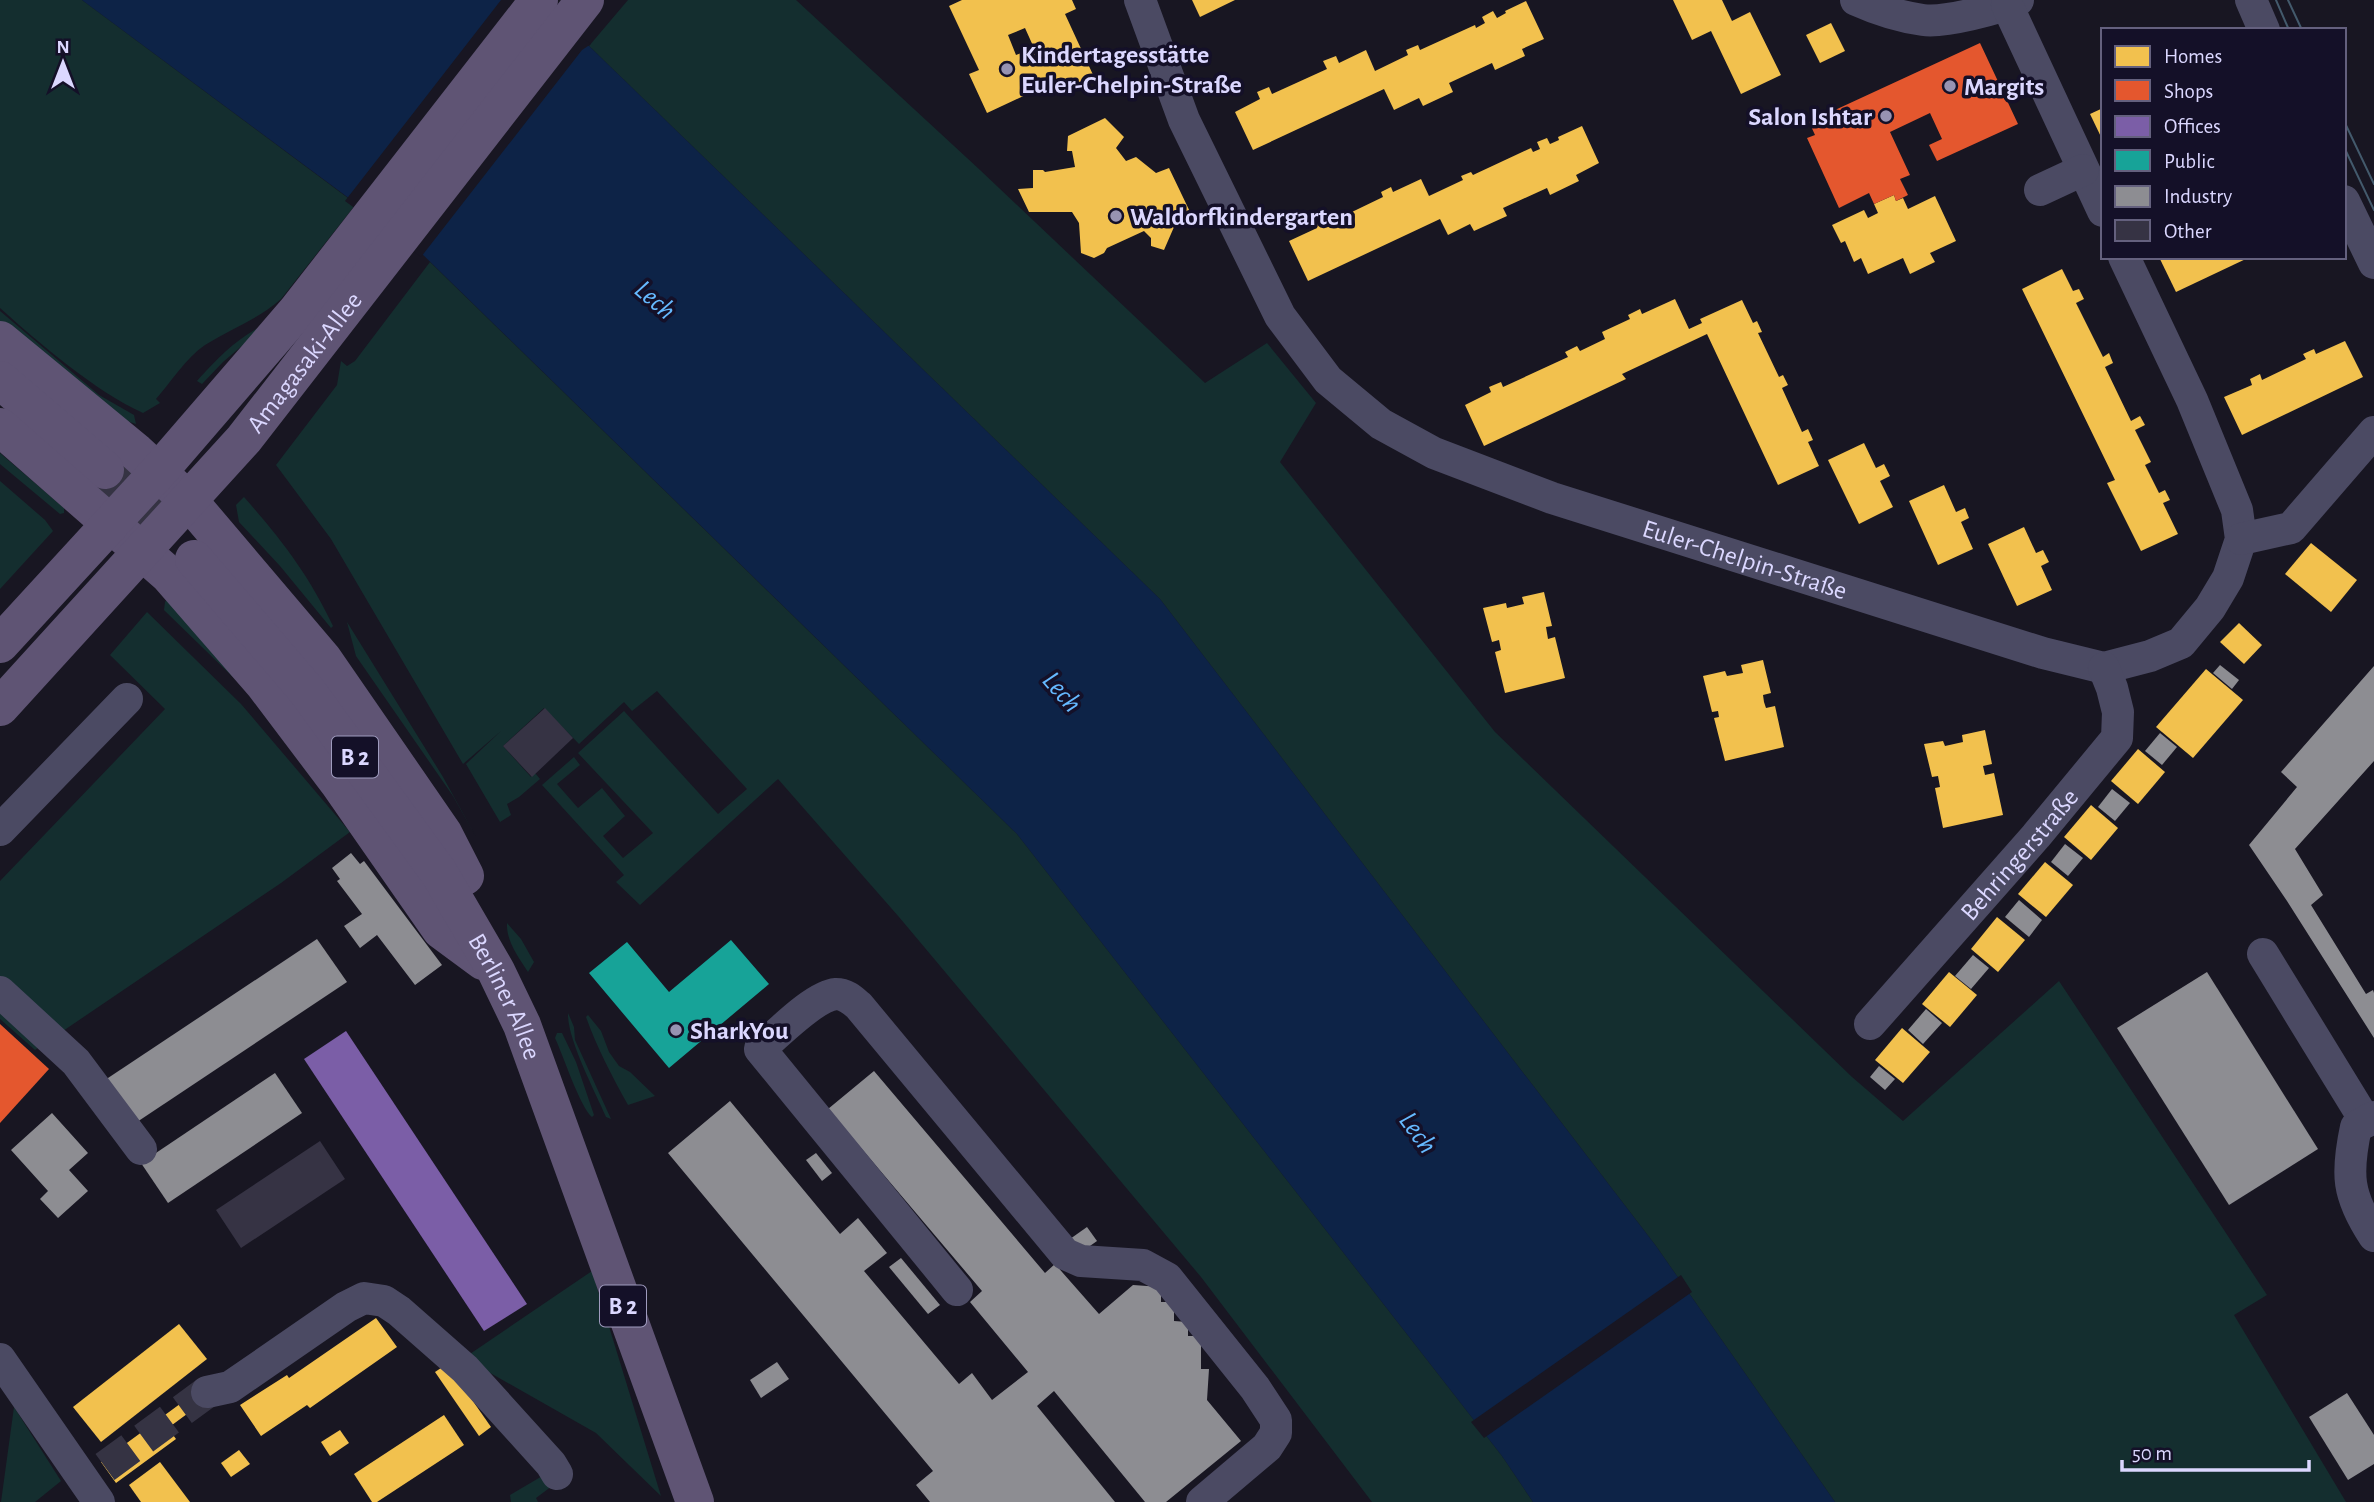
<svg xmlns="http://www.w3.org/2000/svg" width="2374" height="1502" font-family="'Alegreya Sans',sans-serif">
<style>
.green{fill:#142e2f}
.water{fill:#0d2347}
.pier{fill:#181622}
.homes{fill:#f2c14e;fill-rule:evenodd}
.shops{fill:#e4572e}
.offices{fill:#7b5ea7}
.public{fill:#17a398}
.industry{fill:#8d8d92}
.building{fill:#363344}
.lines{fill:none;stroke-linecap:round;stroke-linejoin:round}
.minor-tunnel{stroke:#353343;stroke-width:32;stroke-dasharray:32 16;stroke-linecap:butt}
.major-tunnel{stroke:#353343;stroke-width:38;stroke-dasharray:38 19;stroke-linecap:butt}
.minor{stroke:#4b4a63;stroke-width:32}
.major{stroke:#5f5474;stroke-width:38}
.tram{stroke:#435a6c;stroke-width:2}
.poi-dot{fill:#9793b2;stroke:#141028;stroke-width:2.5}
.labels{text-anchor:middle;stroke-width:7;stroke-linejoin:round;paint-order:stroke}
.shield{fill:#141028;stroke:#9f9bbe;stroke-width:2}
.shield-label{font-size:24px;font-weight:bold;fill:#dbd7ff}
.poi-label{font-size:26px;font-weight:bold;fill:#dbd7ff;stroke:#141028;text-anchor:start}
.street-label{font-size:26px;fill:#dbd7ff;stroke:#141028}
.water-label{font-size:28px;font-style:italic;fill:#65b9ff;stroke:#141028}
</style>
<rect width="100%" height="100%" fill="#181622"/>
<g class="green">
<path d="M0,0H82L356,204L281,299C259,319 230,329 205,345C186,358 171,382 156,399L160,403L143,413C95,391 40,344 0,308Z"/>
<polygon points="628,0 796,0 980,170 1205,383 1267,343 1316,403 1280,462 1495,732 1852,1077 1903,1121 2059,981 2267,1295 2234,1315 2346,1502 1835,1502 1656,1246 1160,599 589,46"/>
<polygon points="430,262 1017,834 1502,1456 1533,1502 1372,1502 1201,1277 899,917 778,779 640,905 616,882 624,875 542,785 574,757 580,765 557,784 578,808 602,788 625,816 603,836 623,858 653,833 578,753 624,711 718,814 747,789 657,691 632,711 624,702 579,744 544,708 503,746 531,777 535,773 540,779 519,797 507,804 511,815 500,822 466,764 501,731 463,764 331,539 276,465 337,385 341,361 347,366 355,361"/>
<polygon points="0,311 99,395 134,415 136,424 127,421 0,322"/>
<path d="M272,320L223,362L202,384L197,381C223,352 238,338 272,320Z"/>
<polygon points="0,453 64,508 64,513 60,514 0,464"/>
<polygon points="0,481 45,520 53,531 0,589"/>
<path d="M244,497C281,539 309,575 333,626L331,628L280,566L239,522L236,505Z"/>
<polygon points="168,598 238,682 164,610 165,602"/>
<polygon points="147,612 241,704 350,832 281,883 35,1050 0,1019 0,881 165,709 110,655"/>
<polygon points="347,622 443,777 476,837 453,796 356,656"/>
<path d="M507,923L521,939L534,962L528,972C519,958 506,941 507,923Z"/>
<path d="M568,1013L574,1027L575,1040L611,1119L606,1117C595,1091 567,1039 568,1013Z"/>
<path d="M588,1015L601,1031L609,1052L619,1066L630,1072L655,1096L628,1105C612,1076 597,1048 586,1017Z"/>
<path d="M557,1033H562L576,1062L594,1115L592,1117C580,1107 563,1055 555,1038Z"/>
<polygon points="592,1271 661,1496 596,1433 464,1358"/>
<polygon points="14,1407 61,1481 35,1502 1,1502"/>
<polygon points="544,1475 552,1486 536,1498 538,1502 511,1502 510,1495"/>
</g>
<polygon class="water" points="82,0 522,0 589,46 1160,599 1656,1246 1835,1502 1533,1502 1502,1456 1017,834 416,248"/>
<g class="pier">
<polygon points="501,0 528,0 591,44 582,50 421,257 345,201"/>
<polygon points="1681,1275 1692,1292 1484,1438 1471,1422"/>
</g>
<g class="homes">
<path d="M962,0H1072L1076,9L1065,14L1094,77L1054,95L1049,84L987,113L969,74L979,70L949,6ZM1025,28L1034,48L1016,55L1008,35Z"/>
<polygon points="1192,0 1235,0 1200,17"/>
<polygon points="1673,0 1722,0 1732,21 1750,12 1781,75 1741,94 1711,31 1692,40"/>
<polygon points="1526,1 1544,39 1522,49 1525,56 1495,70 1492,63 1449,83 1453,92 1423,106 1419,98 1394,110 1384,89 1253,150 1235,112 1260,99 1257,92 1269,87 1272,94 1327,69 1323,61 1336,56 1339,63 1366,50 1375,71 1408,55 1406,50 1418,45 1420,50 1475,25 1476,28 1485,23 1482,17 1493,11 1497,18 1506,13 1505,11"/>
<polygon points="1831,23 1845,51 1820,63 1806,35"/>
<polygon points="2103,108 2103,141 2090,114"/>
<polygon points="1105,118 1124,137 1116,148 1126,161 1136,157 1156,173 1169,168 1192,216 1174,227 1164,250 1151,246 1151,238 1144,231 1107,248 1104,253 1094,258 1081,253 1079,223 1072,212 1029,212 1018,189 1033,188 1033,170 1043,170 1045,172 1075,167 1072,151 1067,151 1068,136"/>
<polygon points="1582,126 1599,163 1576,175 1579,181 1550,195 1547,188 1503,208 1507,216 1474,231 1470,224 1448,235 1440,219 1308,281 1289,241 1317,228 1314,223 1324,218 1327,224 1383,197 1381,192 1391,187 1393,192 1421,179 1429,196 1463,180 1461,176 1471,172 1473,175 1531,148 1533,152 1540,149 1537,142 1547,138 1550,144 1559,140 1558,137"/>
<polygon points="1894,195 1896,201 1903,198 1908,209 1935,196 1956,241 1930,253 1935,262 1910,274 1903,258 1868,274 1861,258 1854,262 1845,241 1841,243 1832,225 1864,210 1868,218 1878,213 1874,204"/>
<polygon points="2159,257 2250,257 2176,292"/>
<polygon points="2062,269 2073,291 2079,289 2084,299 2076,303 2103,357 2109,353 2113,363 2105,367 2131,421 2140,416 2145,425 2135,430 2151,462 2145,465 2159,493 2165,490 2170,500 2163,503 2178,534 2141,551 2107,483 2115,480 2022,289"/>
<polygon points="1675,299 1689,329 1702,323 1700,319 1742,300 1753,323 1757,321 1762,332 1758,333 1779,377 1783,375 1788,385 1782,388 1802,432 1808,429 1813,440 1808,442 1819,466 1778,485 1707,334 1622,374 1626,379 1484,446 1465,405 1491,392 1489,387 1501,382 1503,387 1568,357 1565,352 1577,346 1580,351 1605,339 1602,332 1630,319 1628,315 1640,309 1642,314"/>
<polygon points="2345,341 2363,377 2242,435 2224,397 2252,385 2250,379 2260,374 2262,380 2306,359 2303,354 2314,349 2316,354"/>
<polygon points="1864,443 1876,468 1884,464 1890,476 1880,481 1893,507 1859,524 1828,460"/>
<polygon points="1944,485 1956,512 1965,508 1969,518 1961,522 1973,549 1938,565 1909,501"/>
<polygon points="2024,527 2036,553 2043,550 2049,562 2041,566 2052,590 2017,606 1988,544"/>
<polygon points="2311,543 2357,580 2331,612 2285,574"/>
<polygon points="1544,592 1552,626 1546,627 1548,639 1555,637 1565,678 1505,693 1495,652 1501,650 1499,640 1492,642 1483,608 1506,603 1507,608 1524,604 1522,597"/>
<polygon points="2239,623 2262,645 2244,664 2220,642"/>
<polygon points="1763,660 1771,693 1763,695 1764,702 1766,708 1775,706 1784,747 1725,761 1714,718 1719,717 1718,711 1712,712 1703,676 1725,671 1727,676 1743,673 1741,665"/>
<polygon points="2206,669 2243,700 2193,758 2156,727"/>
<polygon points="1985,730 1992,764 1983,766 1985,775 1994,773 2003,815 1943,828 1935,788 1940,787 1938,776 1932,777 1924,744 1943,741 1945,746 1963,742 1962,735"/>
<polygon points="2138,749 2165,772 2138,804 2111,781"/>
<polygon points="2091,805 2118,828 2091,860 2064,837"/>
<polygon points="2045,862 2073,885 2046,917 2018,894"/>
<polygon points="1997,917 2025,940 1998,972 1971,949"/>
<polygon points="1949,972 1977,995 1950,1027 1922,1004"/>
<polygon points="1902,1028 1930,1052 1903,1083 1875,1060"/>
<polygon points="376,1318 397,1347 310,1408 307,1405 261,1436 240,1405 287,1375 289,1378"/>
<polygon points="179,1324 207,1359 101,1442 73,1407"/>
<polygon points="447,1364 491,1427 479,1436 435,1372"/>
<polygon points="203,1387 210,1397 168,1428 176,1439 116,1483 101,1462"/>
<polygon points="444,1415 464,1445 377,1502 372,1502 354,1474"/>
<polygon points="340,1430 349,1443 330,1456 321,1442"/>
<polygon points="239,1450 250,1464 231,1477 221,1463"/>
<polygon points="160,1462 190,1502 141,1502 129,1485"/>
</g>
<g class="shops">
<polygon points="1980,43 2018,124 1937,161 1929,145 1942,139 1930,113 1890,132 1910,175 1900,179 1908,195 1896,201 1894,195 1874,204 1869,193 1839,208 1807,138 1815,135 1809,122"/>
<polygon points="0,1024 49,1069 0,1123"/>
</g>
<polygon class="offices" points="346,1031 527,1304 484,1331 304,1059"/>
<polygon class="public" points="731,940 769,984 669,1068 589,973 627,942 669,992"/>
<g class="industry">
<polygon points="2220,665 2239,680 2232,689 2213,673"/>
<polygon points="2374,666 2374,761 2295,849 2323,895 2311,905 2366,994 2373,990 2374,993 2374,1038 2287,901 2249,845 2297,787 2281,772"/>
<polygon points="2160,733 2177,747 2162,765 2145,751"/>
<polygon points="2112,789 2130,803 2115,821 2098,807"/>
<polygon points="2065,844 2083,858 2068,876 2051,862"/>
<polygon points="351,853 360,864 364,861 442,965 415,985 377,935 360,948 344,926 362,914 337,881 340,879 332,868"/>
<polygon points="2019,900 2042,920 2029,937 2005,917"/>
<polygon points="317,939 347,982 134,1124 105,1080"/>
<polygon points="1973,955 1989,968 1971,989 1955,976"/>
<polygon points="2207,972 2318,1149 2229,1205 2117,1028"/>
<polygon points="1926,1009 1942,1023 1923,1044 1908,1030"/>
<polygon points="1879,1066 1895,1079 1885,1090 1870,1077"/>
<polygon points="874,1071 1045,1273 1055,1264 1099,1314 1133,1285 1161,1287 1161,1302 1174,1302 1174,1321 1188,1322 1188,1336 1201,1336 1201,1369 1209,1369 1207,1400 1241,1441 1166,1502 1145,1502 1054,1391 1037,1406 1115,1502 930,1502 916,1485 933,1471 668,1153 730,1101 840,1234 858,1218 887,1253 864,1271 959,1384 972,1373 992,1400 1028,1372 970,1302 982,1291 828,1109"/>
<polygon points="275,1073 302,1113 168,1203 141,1163"/>
<polygon points="52,1113 88,1153 69,1170 88,1191 58,1218 40,1199 48,1191 11,1150"/>
<polygon points="816,1153 832,1173 822,1181 806,1160"/>
<polygon points="1087,1227 1097,1241 1080,1253 1070,1239"/>
<polygon points="901,1258 940,1305 928,1314 889,1267"/>
<polygon points="777,1362 789,1379 761,1398 750,1380"/>
<polygon points="2347,1393 2374,1435 2374,1464 2348,1480 2309,1417"/>
</g>
<g class="building">
<polygon points="545,708 573,738 532,777 503,746"/>
<polygon points="320,1141 345,1179 241,1248 216,1210"/>
</g>
<g class="lines">
<polyline class="minor-tunnel" points="105,1467 207,1392"/>
<polyline class="major-tunnel" points="105,470 194,559"/>
<g class="minor">
<path id="s1" d="M1140,0L1184,120L1280,316L1328,380L1381,424L1434,453L1552,498L2043,653L2104,668L2150,656L2181,643L2210,608L2228,578L2241,539L2237,510L2192,400L2124,257"/>
<path d="M1856,0C1876,9 1901,17 1923,20C1945,23 1998,9 2018,0"/>
<polyline points="2251,0 2264,30"/>
<polyline points="2007,5 2103,211"/>
<polyline points="2040,190 2083,170"/>
<polyline points="2344,201 2374,263"/>
<polyline points="2241,539 2291,528 2374,432"/>
<polyline points="0,830 127,699"/>
<polyline points="2263,954 2366,1122"/>
<polyline points="0,992 76,1062 141,1149"/>
<path id="s2" d="M1870,1024L2036,836L2117,738L2118,712L2112,688L2104,668"/>
<path d="M2374,1117L2356,1127C2346,1174 2347,1195 2374,1236"/>
<path d="M957,1290L760,1049C777,1035 814,996 836,994C846,994 852,1000 859,1006L1065,1254L1081,1261L1143,1265L1167,1278L1255,1388L1276,1420V1433L1267,1447L1202,1502"/>
<polyline points="0,1359 99,1502"/>
<polyline points="207,1392 230,1387 346,1307 364,1298 384,1301 399,1311 465,1369 551,1464 557,1474"/>
</g>
<g class="major">
<polyline points="0,340 136,452 188,500 323,659 443,833 465,876"/>
<polyline points="0,380 105,470"/>
<polyline points="0,427 169,575 264,684 338,782 441,930 483,961"/>
<path id="s3" d="M194,559L307,691L439,873L496,971L522,1025L695,1502"/>
<polyline points="0,644 159,471 297,311 539,0"/>
<path id="s4" d="M0,707L244,439L585,0"/>
</g>
<g class="tram">
<polyline points="2276,0 2289,30"/>
<polyline points="2288,0 2302,30"/>
<polyline points="2344,121 2374,184"/>
<polyline points="2344,147 2374,210"/>
</g>
</g>
<g class="poi-dot">
<circle cx="1007" cy="69" r="7"/>
<circle cx="1950" cy="86" r="7"/>
<circle cx="1886" cy="116" r="7"/>
<circle cx="1116" cy="216" r="7"/>
<circle cx="676" cy="1030" r="7"/>
</g>
<g class="labels">
<g class="shield">
<rect x="332" y="736.5" width="46" height="41" rx="5"/>
<rect x="600" y="1285.5" width="46" height="41" rx="5"/>
</g>
<g class="shield-label">
<text x="355" y="765">B 2</text>
<text x="623" y="1314">B 2</text>
</g>
<g class="poi-label">
<text x="1021" y="63">Kindertagesstätte<tspan x="1021" dy="30">Euler-Chelpin-Straße</tspan></text>
<text x="1964" y="95">Margits</text>
<text x="1872" y="125" text-anchor="end">Salon Ishtar</text>
<text x="1130" y="225">Waldorfkindergarten</text>
<text x="690" y="1039">SharkYou</text>
</g>
<g class="street-label">
<text dy="9" stroke="none"><textPath href="#s4" startOffset="460">Amagasaki-Allee</textPath></text>
<text dy="9" stroke="none"><textPath href="#s1" startOffset="884">Euler-Chelpin-Straße</textPath></text>
<text dy="9" stroke="none"><textPath href="#s2" startOffset="226">Behringerstraße</textPath></text>
<text dy="9" stroke="none"><textPath href="#s3" startOffset="539">Berliner Allee</textPath></text>
</g>
<g class="water-label">
<text transform="translate(656 299) rotate(41)" y="10">Lech</text>
<text transform="translate(1063 691) rotate(49)" y="10">Lech</text>
<text transform="translate(1419 1132) rotate(54)" y="10">Lech</text>
</g>
</g>
<rect x="2101" y="28" width="245" height="231" fill="#141028" stroke="#64607e" stroke-width="2"/>
<rect x="2115" y="46" width="35" height="21" fill="#f2c14e" stroke="#64607e" stroke-width="2"/>
<text x="2164" y="63" font-size="21" fill="#dbd7ff">Homes</text>
<rect x="2115" y="80" width="35" height="21" fill="#e4572e" stroke="#64607e" stroke-width="2"/>
<text x="2164" y="98" font-size="21" fill="#dbd7ff">Shops</text>
<rect x="2115" y="116" width="35" height="21" fill="#7b5ea7" stroke="#64607e" stroke-width="2"/>
<text x="2164" y="133" font-size="21" fill="#dbd7ff">Offices</text>
<rect x="2115" y="150" width="35" height="21" fill="#17a398" stroke="#64607e" stroke-width="2"/>
<text x="2164" y="168" font-size="21" fill="#dbd7ff">Public</text>
<rect x="2115" y="186" width="35" height="21" fill="#8d8d92" stroke="#64607e" stroke-width="2"/>
<text x="2164" y="203" font-size="21" fill="#dbd7ff">Industry</text>
<rect x="2115" y="220" width="35" height="21" fill="#363344" stroke="#64607e" stroke-width="2"/>
<text x="2164" y="238" font-size="21" fill="#dbd7ff">Other</text>
<g transform="translate(63 63)" stroke="#141028" stroke-width="5" paint-order="stroke">
<path d="M0-5L12 26L0 18L-12 26Z" fill="#dbd7ff"/>
<text y="-10" font-size="19" font-weight="bold" text-anchor="middle" fill="#dbd7ff">N</text>
</g>
<path d="M2122 1460v10h187v-10" fill="none" stroke="#dbd7ff" stroke-width="3.5"/>
<text x="2132" y="1460" font-size="21" fill="#dbd7ff" stroke="#141028" stroke-width="5" paint-order="stroke">50 m</text>
</svg>
